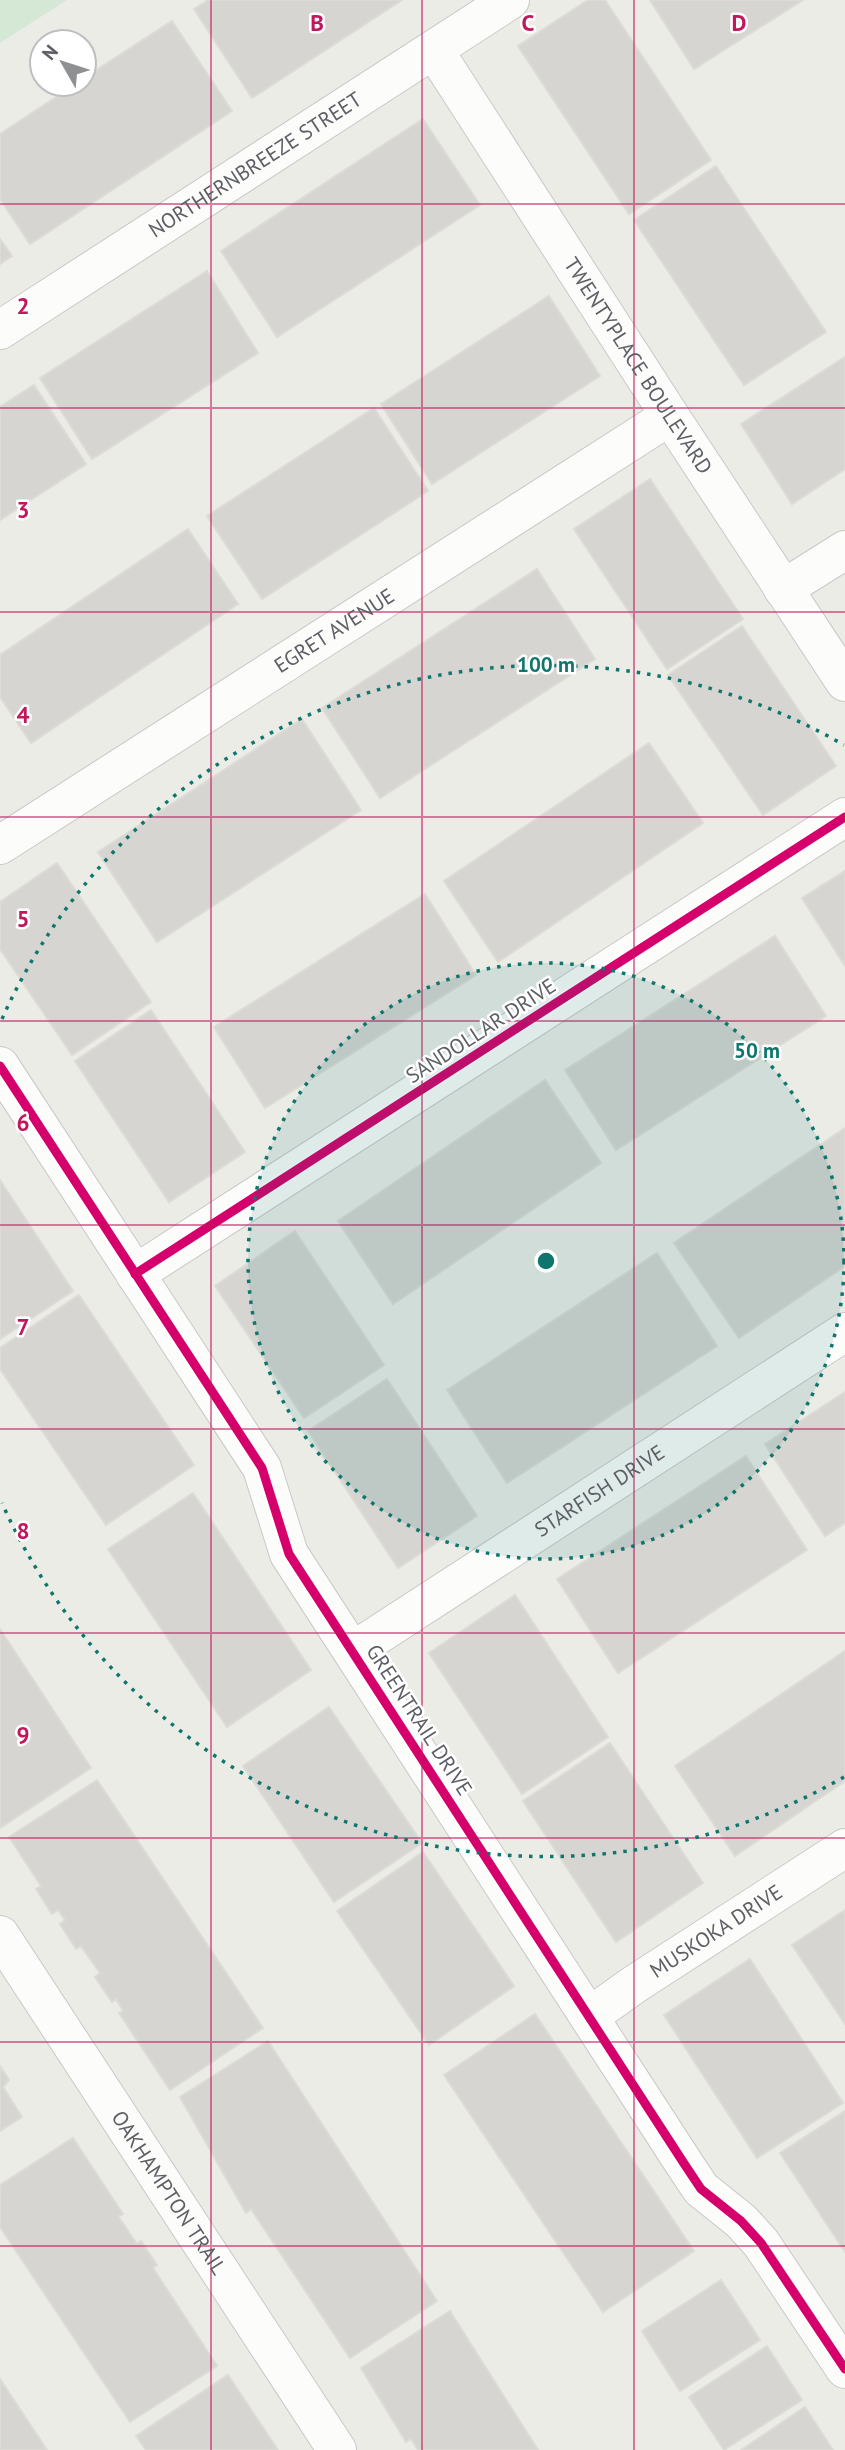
<svg xmlns="http://www.w3.org/2000/svg" width="845" height="2450" font-family="'PT Sans',sans-serif">
<style>
.green{fill:#d5e8d5}
.building{fill:#d6d5d2;stroke:#dcdbd6;stroke-width:2}
.lines{fill:none;stroke-linecap:round;stroke-linejoin:round}
.minor-casing{stroke:#c8c8c8;stroke-width:40}
.minor{stroke:#fcfcfb;stroke-width:38}
.cycleway-casing{stroke:#fff;stroke-width:13}
.cycleway{stroke:#d6006c;stroke-width:9}
.grid{fill:none;stroke:#c2185b;stroke-width:2;stroke-opacity:0.55}
.ring{fill:none;stroke:#0f766e;stroke-width:3.5;stroke-dasharray:3.5 7}
.labels{text-anchor:middle;stroke-width:5;stroke-linejoin:round;paint-order:stroke}
.street-label{font-size:21px;fill:#5d5f65;stroke:#fff}
.grid-label{font-size:23px;text-anchor:middle;font-weight:bold;fill:#c2185b;stroke:#fff;stroke-width:5;stroke-linejoin:round;paint-order:stroke}
.centre{fill:#0f766e;stroke:#fff;stroke-width:3.5}
.ring-label{font-size:21px;text-anchor:middle;font-weight:bold;fill:#0f766e;stroke:#fff;stroke-width:5;stroke-linejoin:round;paint-order:stroke}
</style>
<rect width="100%" height="100%" fill="#ecece7"/>
<polygon class="green" points="0,0 67,0 0,43"/>
<g class="building">
<polygon points="208,0 402,0 252,98 194,9"/>
<polygon points="588,0 605,0 711,160 629,214 518,46"/>
<polygon points="650,0 803,0 694,69"/>
<polygon points="172,21 232,111 30,244 0,199 0,134 76,84 84,84 84,78"/>
<polygon points="423,119 480,205 277,337 221,251"/>
<polygon points="716,166 826,332 744,385 634,220"/>
<polygon points="0,239 12,256 0,264"/>
<polygon points="207,271 258,353 92,459 40,378"/>
<polygon points="549,296 600,376 432,484 381,404"/>
<polygon points="845,357 845,469 792,504 741,424"/>
<polygon points="34,385 86,464 0,520 0,407"/>
<polygon points="374,408 428,491 262,599 207,516"/>
<polygon points="650,479 743,619 667,669 574,529"/>
<polygon points="188,529 238,604 31,743 0,697 0,655"/>
<polygon points="537,569 595,659 380,798 322,708"/>
<polygon points="742,626 836,766 763,815 668,675"/>
<polygon points="302,719 361,810 157,942 98,852"/>
<polygon points="649,743 703,823 498,962 444,881"/>
<polygon points="57,863 151,1002 72,1055 0,949 0,902"/>
<polygon points="845,871 845,966 802,898"/>
<polygon points="425,894 476,975 265,1108 214,1027"/>
<polygon points="775,936 826,1016 616,1150 565,1070"/>
<polygon points="151,1010 245,1152 169,1202 75,1061"/>
<polygon points="545,1080 601,1163 393,1304 338,1221"/>
<polygon points="845,1128 845,1266 739,1338 674,1243"/>
<polygon points="0,1180 73,1291 0,1339"/>
<polygon points="295,1231 384,1365 304,1418 215,1286"/>
<polygon points="657,1253 717,1346 507,1483 447,1390"/>
<polygon points="79,1295 194,1465 106,1525 0,1369 0,1348"/>
<polygon points="387,1379 477,1516 398,1568 308,1431"/>
<polygon points="845,1392 845,1523 825,1536 765,1444"/>
<polygon points="746,1456 807,1550 618,1673 557,1579"/>
<polygon points="193,1493 311,1670 227,1727 108,1549"/>
<polygon points="515,1595 608,1737 522,1794 429,1653"/>
<polygon points="0,1629 91,1768 0,1828"/>
<polygon points="845,1651 845,1781 735,1856 675,1766"/>
<polygon points="329,1707 422,1843 334,1902 243,1766"/>
<polygon points="610,1743 703,1883 616,1942 523,1801"/>
<polygon points="97,1780 263,2028 170,2090 119,2013 123,2011 116,1999 112,2002 95,1977 100,1973 81,1946 76,1949 60,1924 65,1920 58,1910 52,1914 36,1889 41,1886 9,1837"/>
<polygon points="423,1852 514,1986 429,2045 337,1911"/>
<polygon points="845,1910 845,2024 792,1945"/>
<polygon points="750,1959 843,2103 757,2158 664,2015"/>
<polygon points="535,2014 694,2251 603,2312 444,2075"/>
<polygon points="268,2041 437,2301 350,2358 251,2209 246,2213 180,2097"/>
<polygon points="0,2066 9,2080 3,2087 22,2117 0,2131"/>
<polygon points="845,2111 845,2252 780,2153"/>
<polygon points="73,2138 123,2214 118,2216 137,2244 141,2241 157,2265 153,2268 217,2366 130,2422 0,2227 0,2185"/>
<polygon points="721,2280 760,2340 680,2391 642,2331"/>
<polygon points="450,2311 538,2450 418,2450 411,2439 406,2442 361,2368"/>
<polygon points="767,2346 802,2400 724,2450 689,2397"/>
<polygon points="228,2375 278,2450 146,2450 136,2436"/>
<polygon points="0,2379 47,2450 0,2450"/>
<polygon points="805,2407 833,2450 741,2450"/>
</g>
<g class="lines">
<defs>
<g id="minor">
<path id="s1" d="M434,50L670,416L845,682"/>
<path id="s2" d="M0,330L510,0"/>
<polyline points="783,589 845,550"/>
<path id="s3" d="M0,845L670,416"/>
<polyline points="0,1066 262,1468 289,1554 685,2165 701,2189 741,2221 761,2243 845,2369"/>
<polyline points="135,1274 845,817"/>
<path id="s4" d="M353,1651L845,1332"/>
<path id="s5" d="M0,1935L337,2450"/>
<path id="s6" d="M590,2016L635,1984L845,1848"/>
</g>
</defs>
<use href="#minor" class="minor-casing"/>
<use href="#minor" class="minor"/>
<defs>
<g id="cycleway">
<polyline points="0,1066 262,1468 289,1554 685,2165 701,2189 741,2221 761,2243 845,2369"/>
<polyline points="135,1274 845,817"/>
</g>
</defs>
<use href="#cycleway" class="cycleway-casing"/>
<use href="#cycleway" class="cycleway"/>
</g>
<path class="grid" d="M211,0V2450M422,0V2450M634,0V2450M0,204H845M0,408H845M0,612H845M0,817H845M0,1021H845M0,1225H845M0,1429H845M0,1633H845M0,1838H845M0,2042H845M0,2246H845"/>
<circle cx="546" cy="1261" r="298" fill="#0f766e" fill-opacity=".12"/>
<g class="ring">
<circle cx="546" cy="1261" r="298"/>
<path d="M844 1777A596 596 0 0 1 2 1503M2 1019A596 596 0 0 1 844 745"/>
</g>
<g class="labels">
<g class="street-label">
<text dy="7" stroke="none"><textPath href="#s2" startOffset="304">NORTHERNBREEZE STREET</textPath></text>
<text dy="7" stroke="none"><textPath href="#s1" startOffset="376">TWENTYPLACE BOULEVARD</textPath></text>
<text dy="7" stroke="none"><textPath href="#s3" startOffset="397">EGRET AVENUE</textPath></text>
<text transform="translate(481 1031) rotate(-33)" y="7">SANDOLLAR DRIVE</text>
<text dy="7" stroke="none"><textPath href="#s4" startOffset="294">STARFISH DRIVE</textPath></text>
<text transform="translate(419 1720) rotate(57)" y="7">GREENTRAIL DRIVE</text>
<text dy="7" stroke="none"><textPath href="#s6" startOffset="152">MUSKOKA DRIVE</textPath></text>
<text dy="7" stroke="none"><textPath href="#s5" startOffset="308">OAKHAMPTON TRAIL</textPath></text>
</g>
</g>
<g class="grid-label">
<text x="317" y="31">B</text>
<text x="528" y="31">C</text>
<text x="739" y="31">D</text>
<text x="23" y="314">2</text>
<text x="23" y="518">3</text>
<text x="23" y="723">4</text>
<text x="23" y="927">5</text>
<text x="23" y="1131">6</text>
<text x="23" y="1335">7</text>
<text x="23" y="1539">8</text>
<text x="23" y="1743">9</text>
</g>
<circle cx="546" cy="1261" r="10" class="centre"/>
<g class="ring-label">
<text x="546" y="672">100 m</text>
<text x="757" y="1058">50 m</text>
</g>
<g transform="translate(63 63) rotate(309)"><circle r="33" fill="#ffffff" stroke="#bebfc1" stroke-width="2"/>
<path d="M0-5L12 26L0 18L-12 26Z" fill="#8f9092"/>
<text y="-10" font-size="19" font-weight="bold" text-anchor="middle" fill="#5d5f65">N</text>
</g>
</svg>
